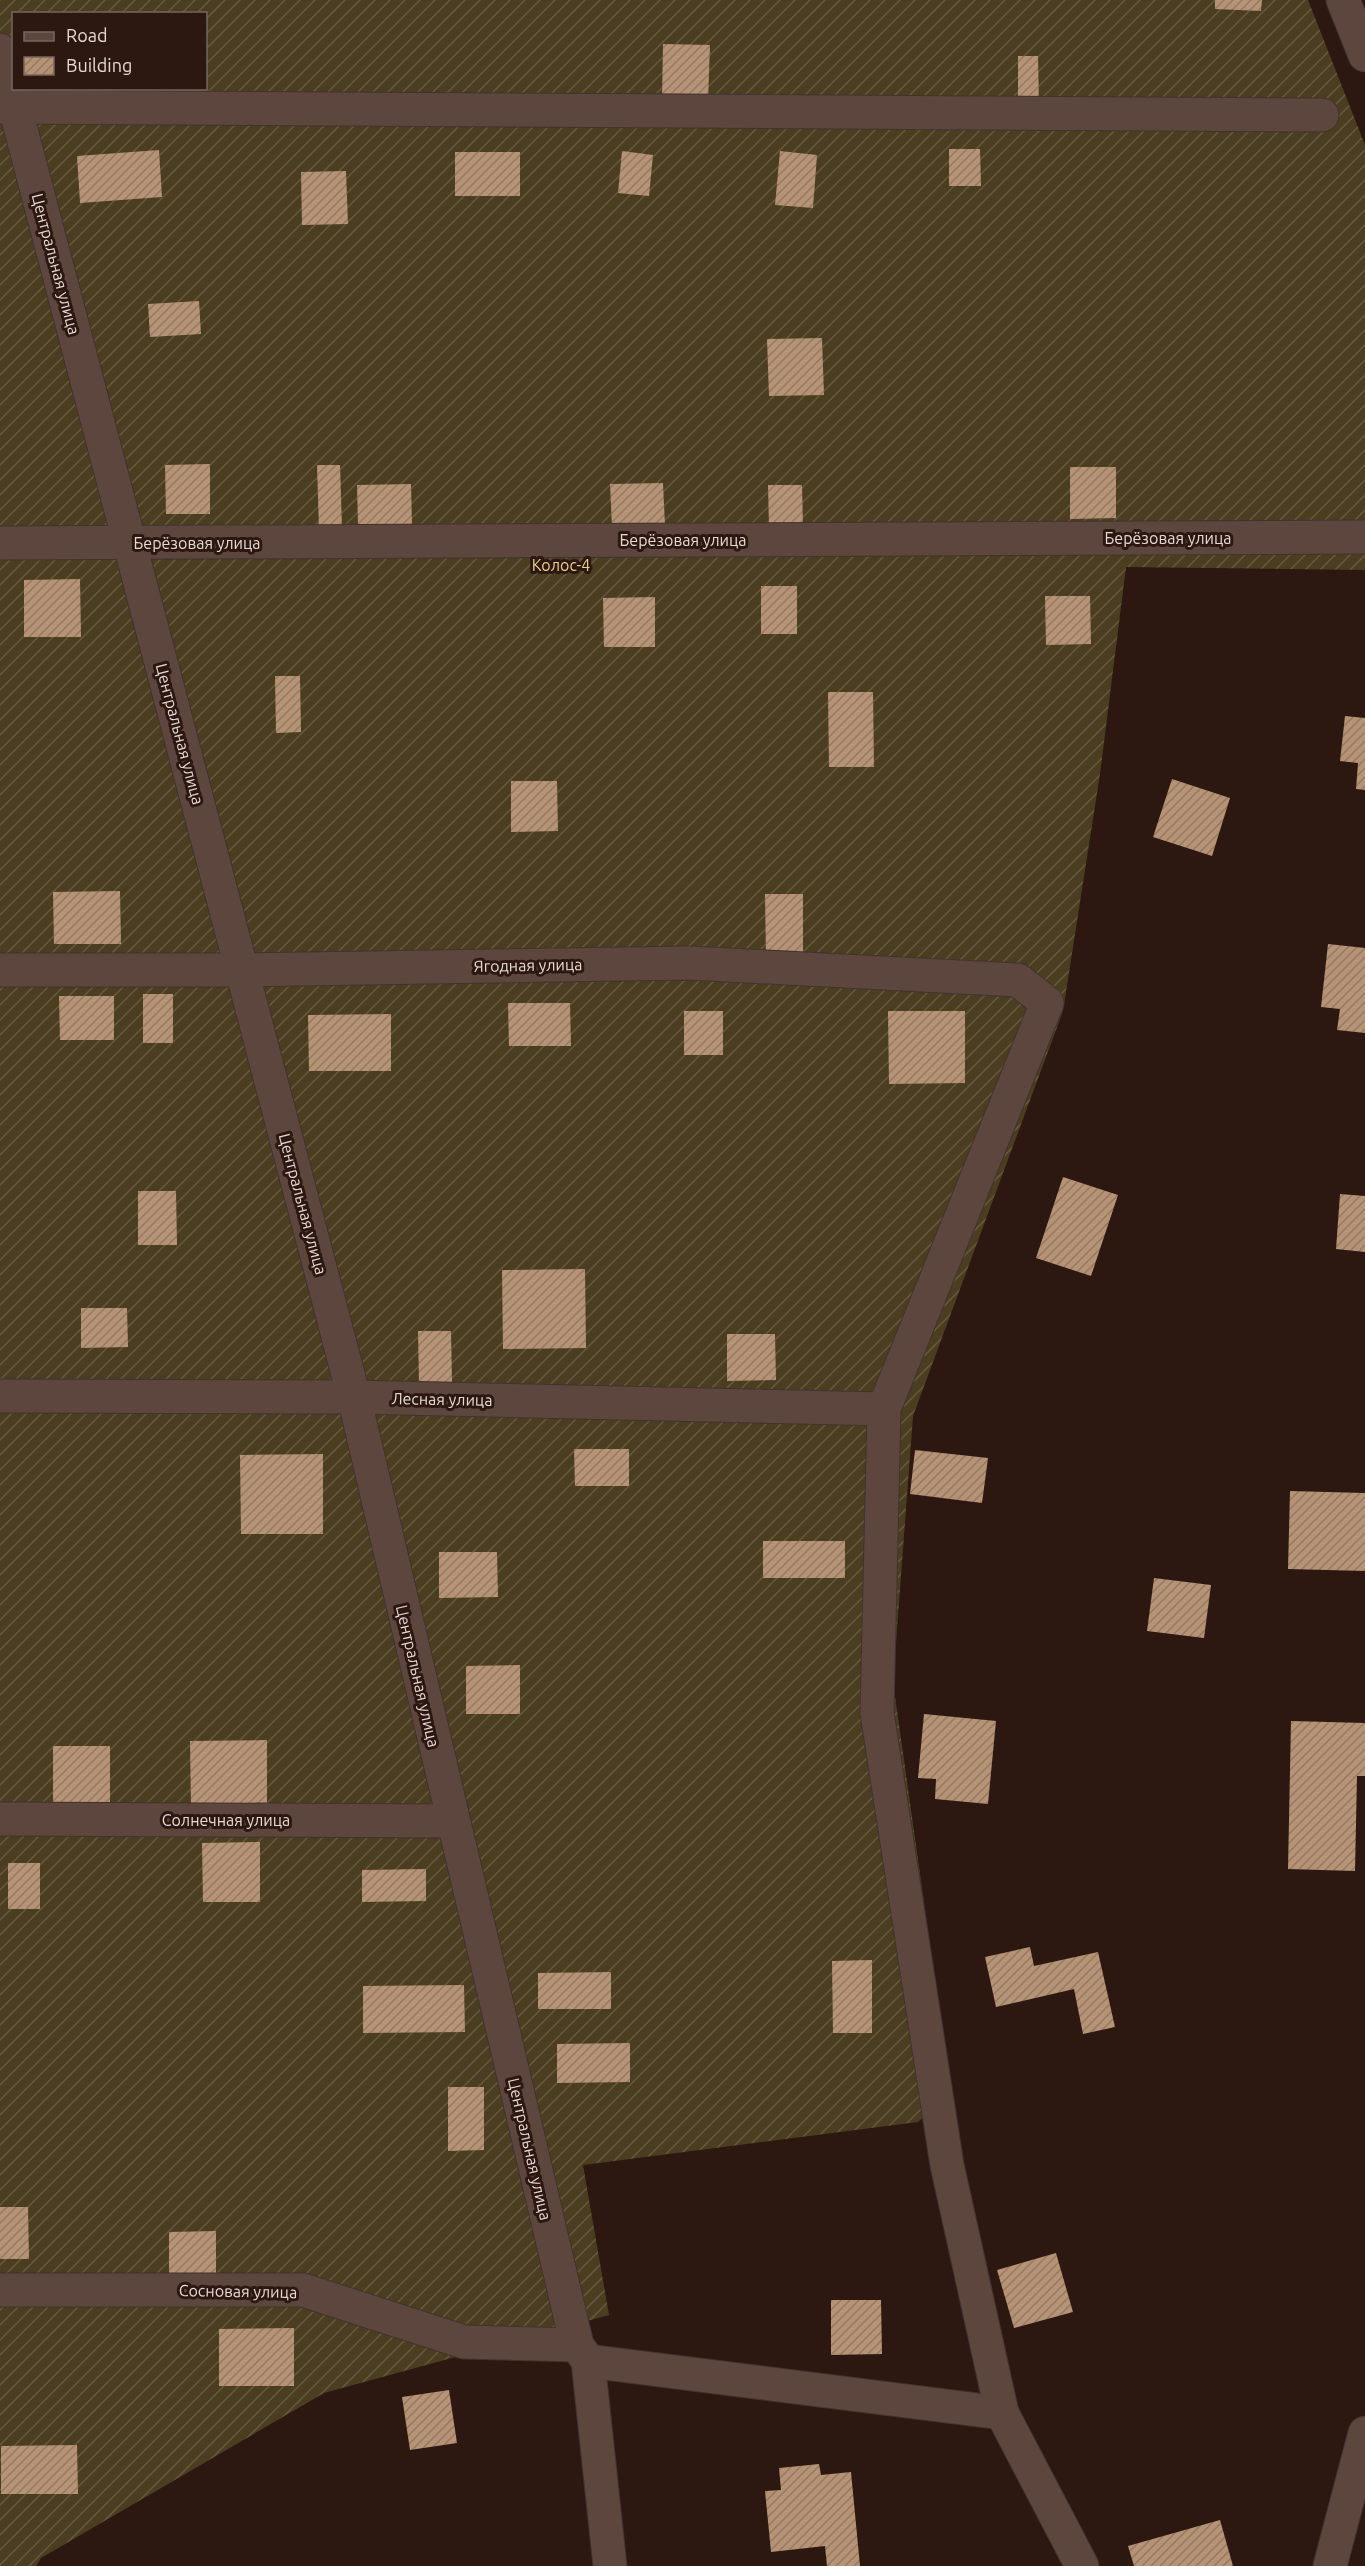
<svg xmlns="http://www.w3.org/2000/svg" width="1365" height="2566" font-family="Ubuntu,sans-serif">
<style>
.garden{fill:url(#garden-furrows);fill-rule:evenodd}
.building{fill:url(#building-hatch)}
.lines{fill:none;stroke-linecap:round;stroke-linejoin:round}
.minor-casing{stroke:#42322f;stroke-width:35}
.minor{stroke:#5d463d;stroke-width:33}
.labels{text-anchor:middle;stroke-width:6;stroke-linejoin:round;paint-order:stroke}
.street-label{font-size:16px;fill:#e7d8d3;stroke:#2c1811}
.park-label{font-size:16px;fill:#eccf8c;stroke:#2c1811}
</style>
<defs>
<pattern id="garden-furrows" width="10" height="10" patternUnits="userSpaceOnUse" patternTransform="scale(1.5)"><rect width="10" height="10" fill="#4b3e20"/><path d="M-1 1l2-2M0 10L10 0M9 11l2-2" fill="none" stroke="#655940"/></pattern>
<pattern id="building-hatch" width="6" height="6" patternUnits="userSpaceOnUse" patternTransform="scale(1.5)"><rect width="6" height="6" fill="#b69374"/><path d="M-1 1l2-2M0 6l6-6M5 7l2-2" fill="none" stroke="#947a64"/></pattern>
</defs>
<rect width="100%" height="100%" fill="#2c1811"/>
<path class="garden" d="M0,0H1308L1365,145V570L1126,567L1100,774L1063,1011L913,1416L893,1682L951,2094L918,2122L583,2165L609,2315L324,2393L41,2558L36,2566H0ZM14,14H206V88H14Z"/>
<g class="building">
<polygon points="1215,0 1262,0 1261,11 1215,9"/>
<polygon points="663,44 710,45 708,102 662,100"/>
<polygon points="1018,56 1038,56 1039,104 1018,104"/>
<polygon points="949,149 980,149 981,186 949,186"/>
<polygon points="159,150 162,197 80,203 77,156"/>
<polygon points="622,151 653,155 649,196 618,193"/>
<polygon points="780,151 817,155 813,208 775,205"/>
<rect x="455" y="152" width="65" height="44"/>
<polygon points="346,171 348,224 302,225 301,172"/>
<polygon points="199,301 201,334 150,337 148,304"/>
<polygon points="822,338 824,395 769,396 767,339"/>
<polygon points="210,464 210,514 166,514 165,465"/>
<polygon points="317,465 340,465 342,529 319,530"/>
<polygon points="1070,467 1116,467 1116,518 1070,519"/>
<polygon points="663,483 665,526 612,527 610,484"/>
<polygon points="411,484 412,525 358,526 357,485"/>
<polygon points="768,485 802,485 803,526 769,526"/>
<polygon points="80,579 81,637 24,637 24,580"/>
<rect x="761" y="586" width="36" height="48"/>
<polygon points="1045,596 1090,596 1091,644 1046,645"/>
<polygon points="655,597 655,647 604,647 603,598"/>
<polygon points="275,676 300,676 301,732 276,733"/>
<polygon points="828,692 873,692 874,767 829,767"/>
<polygon points="1345,716 1365,718 1365,790 1356,789 1358,763 1340,761"/>
<polygon points="1172,779 1230,798 1212,856 1153,837"/>
<polygon points="511,781 557,781 558,831 511,832"/>
<polygon points="120,891 121,944 54,944 53,892"/>
<polygon points="765,894 803,894 803,959 766,959"/>
<polygon points="1328,944 1365,948 1365,1033 1337,1030 1340,1009 1321,1007"/>
<rect x="143" y="994" width="30" height="49"/>
<polygon points="59,996 114,996 114,1040 60,1040"/>
<polygon points="508,1003 570,1003 571,1046 509,1046"/>
<rect x="684" y="1011" width="39" height="44"/>
<polygon points="888,1011 965,1011 965,1083 889,1084"/>
<polygon points="391,1014 391,1071 309,1071 308,1015"/>
<polygon points="1063,1177 1118,1195 1091,1276 1036,1258"/>
<polygon points="138,1191 176,1191 177,1245 138,1245"/>
<polygon points="1340,1194 1365,1196 1365,1252 1336,1249"/>
<polygon points="585,1269 586,1348 503,1349 502,1270"/>
<polygon points="81,1308 127,1308 128,1347 81,1348"/>
<polygon points="418,1331 451,1331 452,1382 419,1383"/>
<polygon points="727,1334 775,1334 776,1380 727,1381"/>
<polygon points="574,1449 629,1449 629,1486 575,1486"/>
<polygon points="915,1450 988,1458 982,1503 910,1494"/>
<polygon points="323,1454 323,1534 241,1534 240,1455"/>
<polygon points="1290,1491 1365,1493 1365,1571 1288,1569"/>
<rect x="763" y="1541" width="82" height="37"/>
<polygon points="439,1552 497,1552 498,1597 439,1598"/>
<polygon points="1154,1578 1211,1585 1204,1638 1147,1631"/>
<polygon points="520,1665 520,1714 466,1714 466,1666"/>
<polygon points="924,1714 996,1721 988,1804 935,1799 936,1779 918,1778"/>
<polygon points="1291,1721 1365,1723 1365,1776 1357,1776 1355,1871 1288,1869"/>
<polygon points="267,1740 267,1807 191,1807 190,1741"/>
<polygon points="53,1746 110,1746 110,1803 53,1804"/>
<polygon points="260,1842 260,1902 203,1902 202,1843"/>
<rect x="8" y="1863" width="32" height="46"/>
<polygon points="426,1869 426,1901 362,1902 362,1870"/>
<polygon points="1030,1947 1034,1966 1098,1952 1115,2027 1083,2034 1074,1989 996,2007 985,1957"/>
<polygon points="872,1960 872,2033 833,2033 832,1961"/>
<polygon points="611,1972 611,2009 538,2009 538,1973"/>
<polygon points="464,1985 465,2032 363,2033 363,1986"/>
<polygon points="630,2043 630,2082 557,2083 557,2044"/>
<polygon points="448,2087 484,2087 484,2150 448,2151"/>
<polygon points="0,2207 28,2207 29,2259 0,2259"/>
<polygon points="216,2231 216,2279 169,2280 169,2232"/>
<polygon points="1056,2253 1073,2312 1014,2328 997,2270"/>
<polygon points="831,2300 881,2300 882,2354 831,2355"/>
<polygon points="294,2328 294,2386 219,2386 219,2329"/>
<polygon points="449,2390 457,2443 410,2450 402,2397"/>
<polygon points="77,2445 78,2494 1,2494 1,2446"/>
<polygon points="819,2464 821,2475 851,2472 860,2566 827,2566 825,2546 771,2552 765,2491 781,2490 779,2468"/>
<polygon points="1220,2520 1233,2566 1134,2566 1128,2546"/>
</g>
<g class="lines">
<defs>
<g id="minor">
<polyline points="1343,0 1365,55"/>
<polyline points="0,50 354,1397 577,2345 588,2361 610,2566"/>
<polyline points="0,107 1322,115"/>
<polyline points="0,543 1365,537"/>
<polyline points="0,970 242,970 689,963 1018,980 1047,1003 884,1409 877,1713 947,2165 1002,2413"/>
<polyline points="0,1396 354,1397 884,1409"/>
<polyline points="0,1819 452,1821"/>
<polyline points="0,2290 303,2290 464,2342 577,2345"/>
<polyline points="588,2361 1002,2413 1082,2566"/>
<polyline points="1330,2566 1365,2433"/>
</g>
</defs>
<use href="#minor" class="minor-casing"/>
<use href="#minor" class="minor"/>
</g>
<g class="labels">
<g class="street-label">
<text transform="translate(56 264) rotate(75)" y="6">Центральная улица</text>
<text x="1168" y="544">Берёзовая улица</text>
<text x="683" y="546">Берёзовая улица</text>
<text x="197" y="549">Берёзовая улица</text>
<text transform="translate(180 734) rotate(75)" y="6">Центральная улица</text>
<text transform="translate(528 965) rotate(-1)" y="6">Ягодная улица</text>
<text transform="translate(303 1204) rotate(75)" y="6">Центральная улица</text>
<text transform="translate(442 1399) rotate(1)" y="6">Лесная улица</text>
<text transform="translate(418 1676) rotate(77)" y="6">Центральная улица</text>
<text x="226" y="1826">Солнечная улица</text>
<text transform="translate(530 2149) rotate(77)" y="6">Центральная улица</text>
<text transform="translate(238 2291) rotate(1)" y="6">Сосновая улица</text>
</g>
<g class="park-label">
<text x="561" y="571">Колос-4</text>
</g>
</g>
<rect x="12" y="12" width="195" height="78" fill="#2c1811" stroke="#77655f" stroke-width="1.5"/>
<rect x="24" y="32" width="30" height="9" fill="#5d463d" stroke="#77655f" stroke-width="1.5"/>
<text x="66" y="42" font-size="18" fill="#e7d8d3">Road</text>
<rect x="24" y="57" width="30" height="18" fill="url(#building-hatch)" stroke="#77655f" stroke-width="1.5"/>
<text x="66" y="72" font-size="18" fill="#e7d8d3">Building</text>
</svg>
